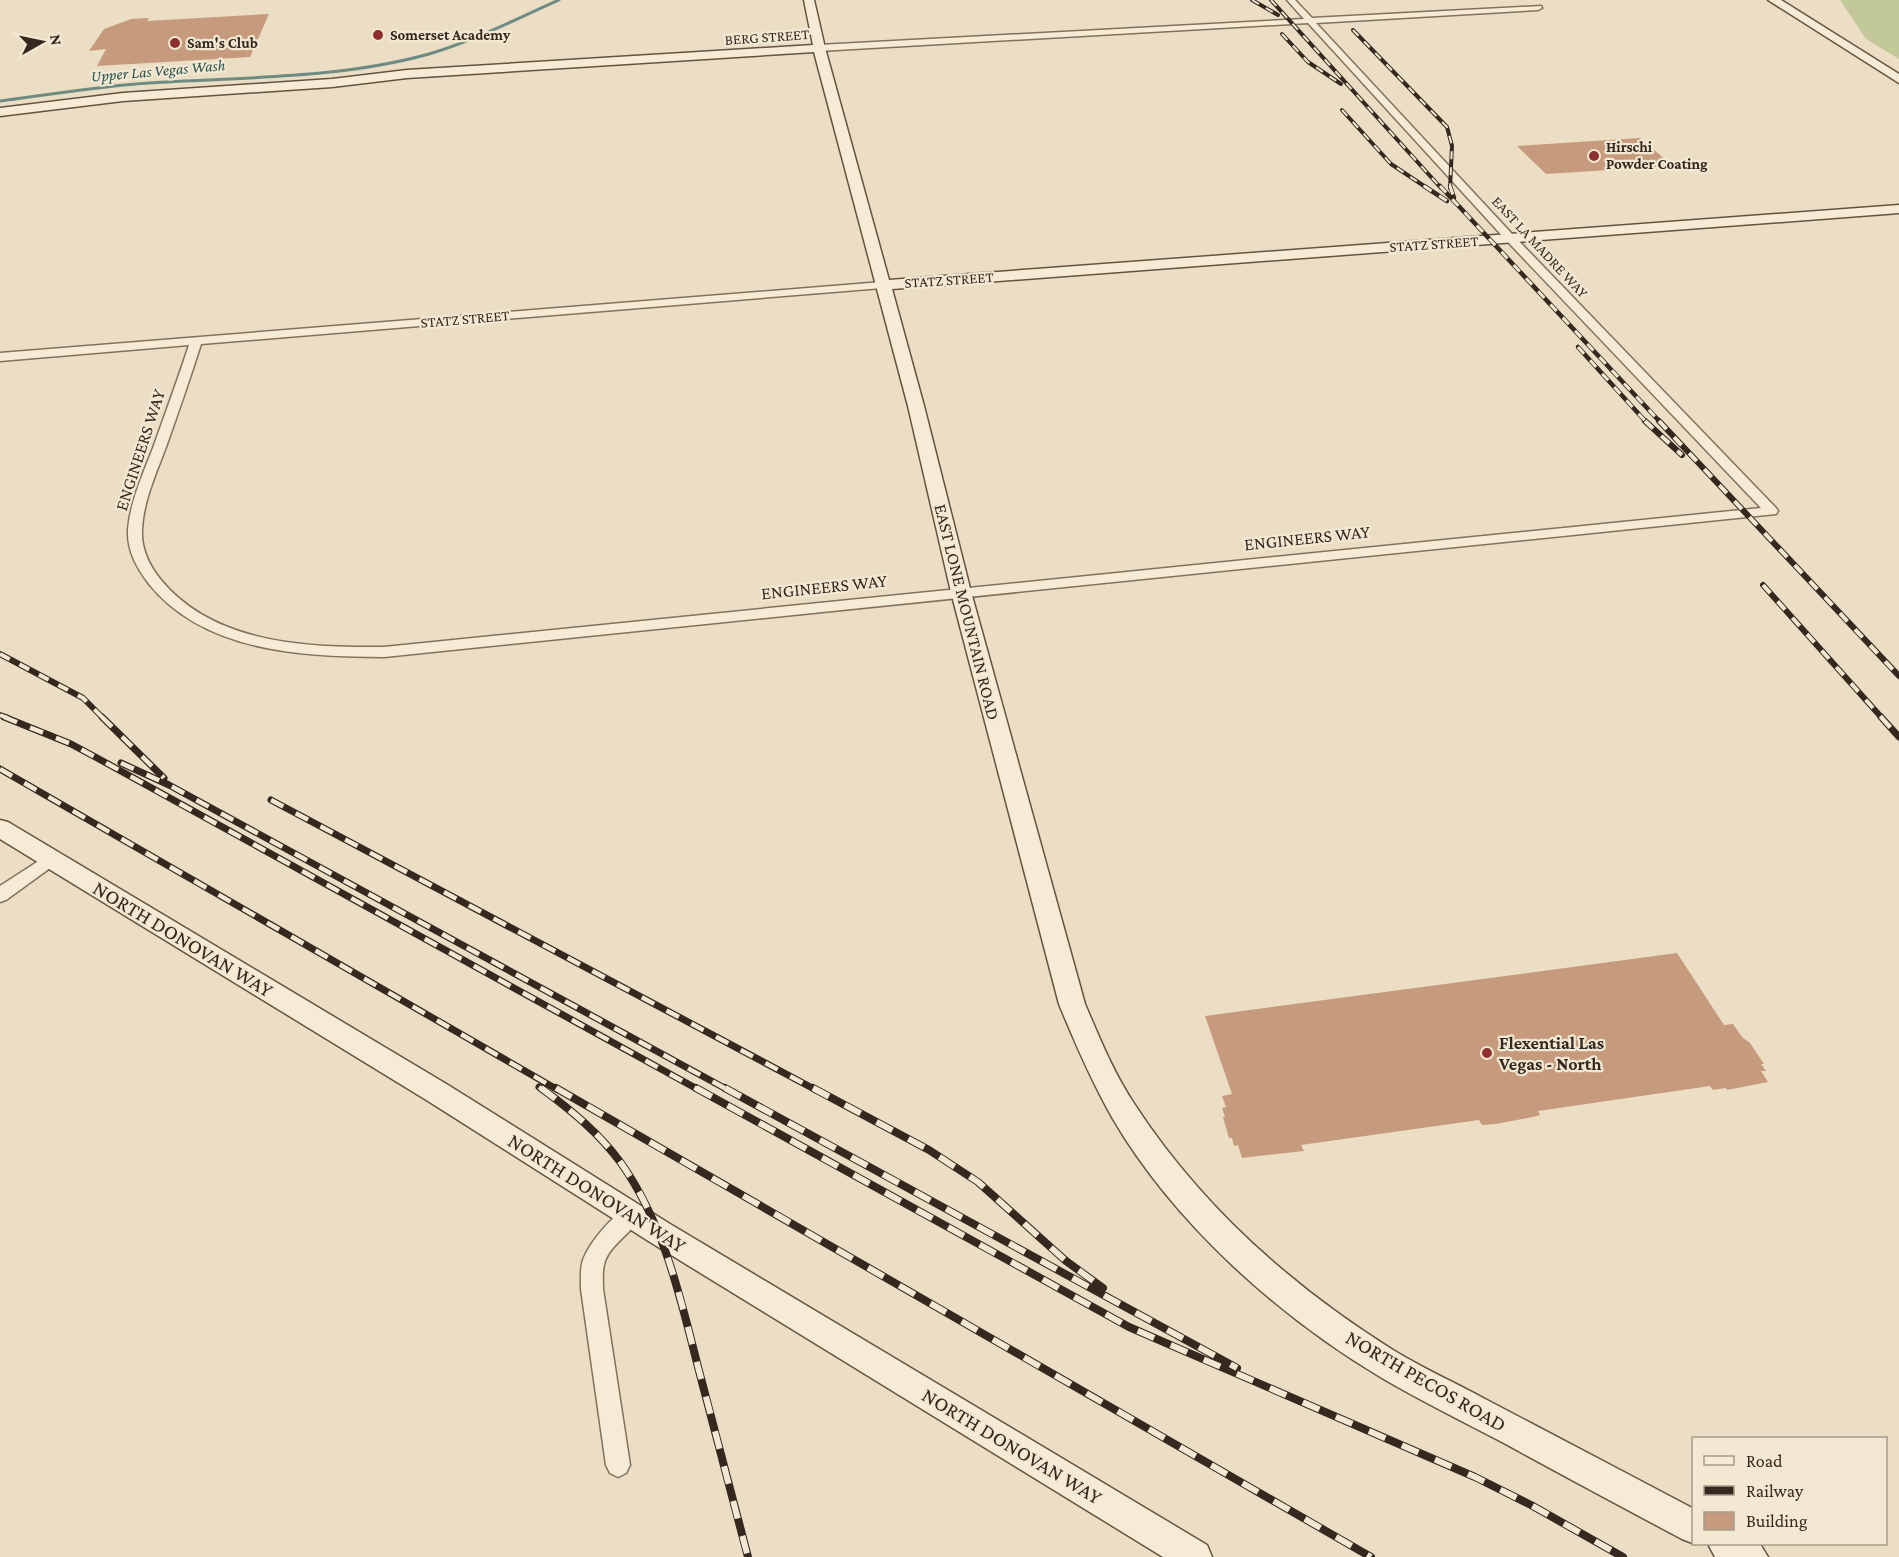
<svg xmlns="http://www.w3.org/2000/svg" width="1899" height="1557" font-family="'Crimson Pro',serif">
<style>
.green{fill:#c3c899}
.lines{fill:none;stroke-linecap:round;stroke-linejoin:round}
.stream{stroke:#6d8b83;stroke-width:3}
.building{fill:#c69a7c}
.street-casing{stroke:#84705c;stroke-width:3}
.secondary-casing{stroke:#66523f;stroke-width:3}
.street{fill:#f6ecd6;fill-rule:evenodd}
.secondary{fill:#f6ecd6;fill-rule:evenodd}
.rail-far4-casing{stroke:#35291f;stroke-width:4}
.rail-far3-casing{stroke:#35291f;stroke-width:4.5}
.rail-far2-casing{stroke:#35291f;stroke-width:6}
.rail-far1-casing{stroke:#35291f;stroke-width:7}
.rail-casing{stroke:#35291f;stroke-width:8}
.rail-far4{stroke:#f3e9d3;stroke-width:2;stroke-dasharray:8;stroke-linecap:butt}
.rail-far3{stroke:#f3e9d3;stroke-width:3;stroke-dasharray:9;stroke-linecap:butt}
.rail-far2{stroke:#f3e9d3;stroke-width:4;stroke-dasharray:11;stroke-linecap:butt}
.rail-far1{stroke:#f3e9d3;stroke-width:4.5;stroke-dasharray:14;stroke-linecap:butt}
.rail{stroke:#f3e9d3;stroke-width:6;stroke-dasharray:18;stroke-linecap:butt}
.poi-dot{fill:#8e3032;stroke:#f3e9d3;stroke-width:2}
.labels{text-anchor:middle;stroke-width:4.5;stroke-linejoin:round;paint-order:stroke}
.far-poi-label{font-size:15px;font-weight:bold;fill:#35291f;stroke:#f3e9d3;text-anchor:start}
.far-street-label{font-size:15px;fill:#35291f;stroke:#f3e9d3}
.far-water-label{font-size:16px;font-style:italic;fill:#2f5451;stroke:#f3e9d3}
.street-label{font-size:18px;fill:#35291f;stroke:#f3e9d3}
.poi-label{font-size:18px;font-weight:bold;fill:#35291f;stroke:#f3e9d3;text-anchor:start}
.near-street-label{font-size:21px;fill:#35291f;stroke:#f3e9d3}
</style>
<rect width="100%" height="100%" fill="#ebdec4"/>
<polygon class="green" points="1840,0 1899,0 1899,59 1866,39"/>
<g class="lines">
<path class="stream" d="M0,101C49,95 99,86 149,83C242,77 339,79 429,54C474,41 516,19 559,0"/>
</g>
<g class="building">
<polygon points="269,14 250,57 97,66 106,49 89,51 104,29 131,19 149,18 147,21"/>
<polygon points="1640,138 1673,166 1546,174 1517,146"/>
<polygon points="1677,953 1724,1025 1733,1024 1742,1037 1750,1043 1764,1064 1761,1064 1766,1071 1761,1071 1768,1082 1727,1090 1726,1088 1713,1090 1710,1086 1538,1111 1540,1115 1533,1117 1496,1124 1482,1125 1479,1120 1301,1145 1304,1151 1258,1156 1242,1158 1238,1145 1234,1146 1232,1138 1229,1138 1223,1117 1225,1117 1222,1108 1226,1107 1222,1096 1232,1094 1205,1016"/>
</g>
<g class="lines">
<defs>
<g id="street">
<path d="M1287,0H1295L1312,18L1541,6L1542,8L1538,10L1316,23L1514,236L1776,508L1778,511L1776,514L384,657C303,657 204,652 149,584C137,568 127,551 128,530C130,502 143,474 153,448C165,414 178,379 189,345L0,361V353L882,282L888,285L882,288L201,344C190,379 178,413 166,447C156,474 143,502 142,530C141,549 149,565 161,580C214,644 307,648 384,647L1761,508L1506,240L1308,23L819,51L815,48L819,45L1304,19Z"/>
<polygon points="51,853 57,855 60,859 57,863 6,900 0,902 0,886"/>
<path d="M631,1205L639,1208L642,1215C633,1233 608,1245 604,1265C602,1272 603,1281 603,1289L630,1465L626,1473L618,1477L610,1473L606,1465L581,1289C581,1280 580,1268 583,1260C589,1243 615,1212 631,1205Z"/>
</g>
<g id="secondary">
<path d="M804,0H814L825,48L889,280L1899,205V213L892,289L924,406L971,592L1085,1004C1100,1039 1114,1074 1135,1105C1201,1206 1291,1286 1393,1350C1422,1368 1454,1382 1485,1399C1554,1435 1624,1472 1694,1509L1695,1544L1682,1539C1622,1507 1562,1475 1502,1442C1462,1421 1421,1401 1382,1378C1279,1317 1174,1223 1113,1119C1092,1082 1075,1043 1059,1004L951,592L908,406L814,52L407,78L332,87L123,101L0,116V108L123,93L332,79L407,70L813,45Z"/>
<polygon points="1768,0 1781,0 1899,74 1899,83"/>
<polygon points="0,820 8,822 448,1085 670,1224 1207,1545 1212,1557 1163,1557 650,1242 428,1101 0,839"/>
<polygon points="1708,1544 1760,1544 1768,1557 1715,1557"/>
</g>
</defs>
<use href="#street" class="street-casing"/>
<use href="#secondary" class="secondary-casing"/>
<use href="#street" class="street"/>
<use href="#secondary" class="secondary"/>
<defs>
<g id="rail-far4">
<polyline points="1252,0 1278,15"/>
<polyline points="1271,0 1441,188"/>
<polyline points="1353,30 1447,127 1452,146 1450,188"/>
<polyline points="1282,34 1308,62 1341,84"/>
<polyline points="1342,110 1391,164 1427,188"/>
</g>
<g id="rail-far3">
<polyline points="1424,186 1447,201"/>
<polyline points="1440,186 1661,423"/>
<polyline points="1450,186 1454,198"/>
<polyline points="1578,347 1647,423"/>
</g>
<g id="rail-far2">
<polyline points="1645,421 1682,455"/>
<polyline points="1659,421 1899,676"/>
<polyline points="1763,585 1882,718"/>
<polyline points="0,654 83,698 103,718"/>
<polyline points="0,715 8,718"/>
</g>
<g id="rail-far1">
<polyline points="4,717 71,744 99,759 699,1090"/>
<polyline points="102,717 164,778"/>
<polyline points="1881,717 1899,737"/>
<polyline points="121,763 169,785 728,1090"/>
<polyline points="0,769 558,1090"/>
<polyline points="271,800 816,1090"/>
<polyline points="539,1087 543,1090"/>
</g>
<g id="rail">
<path d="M541,1088C571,1110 599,1133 621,1163C664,1224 680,1296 698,1367C715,1430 731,1494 748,1557"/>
<polyline points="556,1088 1371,1557"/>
<polyline points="696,1088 1129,1327 1475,1477 1531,1505 1623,1557"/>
<polyline points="725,1088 1237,1368"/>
<polyline points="813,1088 929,1150 978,1182 1066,1261 1103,1288"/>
</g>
</defs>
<use href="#rail-far4" class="rail-far4-casing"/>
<use href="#rail-far3" class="rail-far3-casing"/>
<use href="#rail-far2" class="rail-far2-casing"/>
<use href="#rail-far1" class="rail-far1-casing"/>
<use href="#rail" class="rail-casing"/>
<use href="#rail-far4" class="rail-far4"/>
<use href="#rail-far3" class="rail-far3"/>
<use href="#rail-far2" class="rail-far2"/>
<use href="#rail-far1" class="rail-far1"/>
<use href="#rail" class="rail"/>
</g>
<g class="poi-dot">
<circle cx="378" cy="35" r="6"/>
<circle cx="175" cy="43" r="6"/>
<circle cx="1594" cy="156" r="6"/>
<circle cx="1487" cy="1053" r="6"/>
</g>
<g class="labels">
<g class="far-poi-label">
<text x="390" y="40">Somerset Academy</text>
<text x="187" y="48">Sam's Club</text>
<text x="1606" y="152">Hirschi<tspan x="1606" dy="17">Powder Coating</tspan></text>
</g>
<g class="far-street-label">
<text transform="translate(767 37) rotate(-4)" y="5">BERG STREET</text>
<text transform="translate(1434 244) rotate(-4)" y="5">STATZ STREET</text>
<text transform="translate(1540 247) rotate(47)" y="5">EAST LA MADRE WAY</text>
<text transform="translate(949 280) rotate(-4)" y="5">STATZ STREET</text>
<text transform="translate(465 319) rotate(-5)" y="5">STATZ STREET</text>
</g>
<g class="far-water-label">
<text transform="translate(158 70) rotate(-5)" y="6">Upper Las Vegas Wash</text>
</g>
<g class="street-label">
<text transform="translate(140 450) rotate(-72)" y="6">ENGINEERS WAY</text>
<text transform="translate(1307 538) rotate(-6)" y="6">ENGINEERS WAY</text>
<text transform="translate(824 587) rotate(-6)" y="6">ENGINEERS WAY</text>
<text transform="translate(967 612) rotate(76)" y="6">EAST LONE MOUNTAIN ROAD</text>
</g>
<g class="poi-label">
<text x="1499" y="1049">Flexential Las<tspan x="1499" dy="21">Vegas - North</tspan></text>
</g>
<g class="near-street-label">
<text transform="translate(183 939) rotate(31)" y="7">NORTH DONOVAN WAY</text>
<text transform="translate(597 1193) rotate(32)" y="7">NORTH DONOVAN WAY</text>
<text transform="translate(1426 1381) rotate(30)" y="7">NORTH PECOS ROAD</text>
<text transform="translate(1012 1446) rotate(31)" y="7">NORTH DONOVAN WAY</text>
</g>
</g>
<rect x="1692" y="1437" width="195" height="108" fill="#f3e9d3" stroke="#a79c8b" stroke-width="1.5"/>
<rect x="1704" y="1456" width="30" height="9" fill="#f6ecd6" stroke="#a79c8b" stroke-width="1.5"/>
<text x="1746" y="1467" font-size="18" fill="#35291f">Road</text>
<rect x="1704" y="1486" width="30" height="9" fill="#35291f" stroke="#a79c8b" stroke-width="1.5"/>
<text x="1746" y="1497" font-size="18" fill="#35291f">Railway</text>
<rect x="1704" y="1512" width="30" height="18" fill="#c69a7c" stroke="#a79c8b" stroke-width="1.5"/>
<text x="1746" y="1527" font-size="18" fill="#35291f">Building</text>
<g transform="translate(42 42) rotate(81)" stroke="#f3e9d3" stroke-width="4.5" paint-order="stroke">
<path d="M0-4.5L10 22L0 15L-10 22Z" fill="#35291f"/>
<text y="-9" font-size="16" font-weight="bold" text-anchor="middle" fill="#35291f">N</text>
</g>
</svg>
